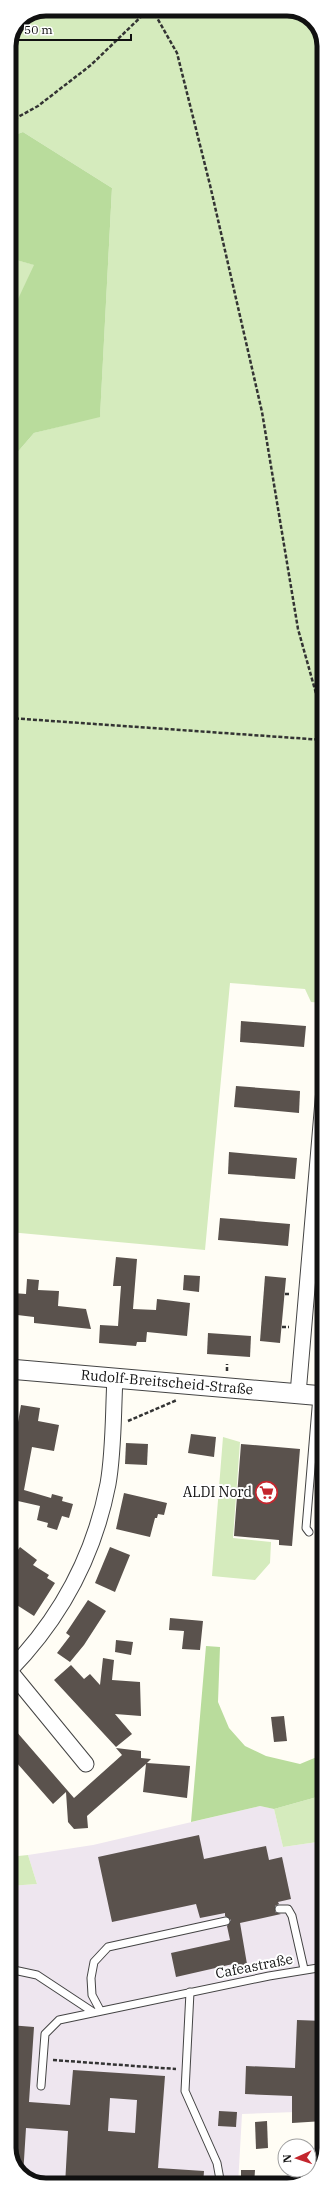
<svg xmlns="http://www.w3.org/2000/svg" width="333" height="2194" font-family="'IBM Plex Serif',serif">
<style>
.industrial{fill:#eee6ef}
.green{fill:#d5ebbd}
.forest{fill:#b9dc9c}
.building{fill:#5a524d;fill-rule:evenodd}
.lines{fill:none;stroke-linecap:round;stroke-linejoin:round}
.service-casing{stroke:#444;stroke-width:9}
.minor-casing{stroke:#444;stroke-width:17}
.tertiary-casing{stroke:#444;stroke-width:21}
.path{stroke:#333;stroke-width:2.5;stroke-dasharray:4 2;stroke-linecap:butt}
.service{stroke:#fff;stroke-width:7}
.minor{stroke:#fff;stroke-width:15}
.tertiary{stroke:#fff;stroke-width:19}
.labels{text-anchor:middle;stroke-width:4;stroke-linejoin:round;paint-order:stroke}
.street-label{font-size:14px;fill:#111;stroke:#fff}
.poi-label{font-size:14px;fill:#111;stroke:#fff;text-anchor:end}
.rim{fill:none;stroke:#111;stroke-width:5}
</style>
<rect width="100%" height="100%" fill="#fffdf5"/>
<polygon class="industrial" points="260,1806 274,1809 283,1847 324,1841 324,1939 317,1941 320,1956 324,1956 324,2111 242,2114 238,2185 41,2185 20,2174 9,2153 9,1886 37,1884 28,1855 93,1845"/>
<g class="green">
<polygon points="46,9 292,9 313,20 324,41 324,1003 311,1002 305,989 230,983 205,1250 9,1232 9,462 34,433 100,416 112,188 23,132 9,137 9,46 20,20"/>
<polygon points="9,258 35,265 9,318"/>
<polygon points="223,1437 240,1442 233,1538 271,1542 270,1563 255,1580 212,1576"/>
<polygon points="324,1795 324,1841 283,1847 274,1809"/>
<polygon points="28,1855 37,1884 9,1886 9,1857"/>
</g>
<g class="forest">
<polygon points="23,132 112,188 100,417 34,433 9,462 9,318 34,265 9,258 9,137"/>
<polygon points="9,1385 17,1386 9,1424"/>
<polygon points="206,1646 220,1647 218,1702 229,1728 245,1746 266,1756 300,1764 324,1754 324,1795 274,1809 260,1806 191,1822"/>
</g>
<g class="building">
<polygon points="241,1021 306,1026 304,1047 240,1042"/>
<polygon points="236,1086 300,1091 299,1113 234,1107"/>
<polygon points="229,1152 297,1158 295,1179 228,1174"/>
<polygon points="220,1218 290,1224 288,1246 218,1240"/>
<polygon points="116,1257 137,1259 133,1309 156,1310 157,1299 190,1303 187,1336 147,1332 146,1342 137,1342 136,1346 99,1343 100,1325 118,1326 121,1286 113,1286"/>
<polygon points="184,1275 200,1276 199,1292 183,1290"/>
<polygon points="265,1276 286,1278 280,1343 260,1341"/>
<polygon points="27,1279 39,1280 38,1290 59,1291 58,1306 86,1309 91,1329 34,1323 34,1317 9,1314 9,1300 13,1300 13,1293 26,1294"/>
<polygon points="208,1333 251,1336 250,1357 207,1354"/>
<polygon points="21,1405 40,1408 38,1421 59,1425 54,1451 32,1447 24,1490 51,1498 52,1494 63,1497 62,1501 73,1504 69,1518 62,1516 57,1530 47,1527 48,1523 37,1520 40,1506 9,1499 9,1473"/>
<polygon points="191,1434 216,1437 214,1457 188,1453"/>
<polygon points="126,1443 148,1444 147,1465 125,1464"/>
<polygon points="241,1444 300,1449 292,1546 279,1545 279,1540 234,1536"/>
<polygon points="124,1493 167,1503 164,1515 158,1514 157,1518 155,1518 150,1537 116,1529"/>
<polygon points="20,1547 37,1560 33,1565 49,1575 47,1578 55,1583 34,1616 9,1600 9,1562"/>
<polygon points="110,1547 130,1555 115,1592 95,1583"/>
<polygon points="88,1600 106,1611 84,1645 70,1662 57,1653 70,1636 66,1633"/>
<polygon points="170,1618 203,1621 200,1650 182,1649 184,1631 169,1630"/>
<polygon points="116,1640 133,1642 131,1655 115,1652"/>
<polygon points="103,1658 114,1660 112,1680 140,1682 141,1716 115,1714 132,1734 116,1747 54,1680 71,1665 84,1679 90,1674 100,1685"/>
<polygon points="284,1716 287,1741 274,1742 271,1717"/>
<polygon points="9,1723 74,1798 122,1755 116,1748 141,1751 141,1758 151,1759 147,1763 190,1766 187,1798 143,1792 146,1764 87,1816 88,1828 74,1829 68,1822 66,1792 53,1804 9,1754"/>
<polygon points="199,1835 204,1859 266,1846 269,1860 282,1857 291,1899 278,1902 279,1904 275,1906 275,1912 281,1914 240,1923 248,1970 235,1973 233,1964 176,1977 171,1953 230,1940 227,1926 231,1920 225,1916 225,1913 200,1918 196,1904 112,1922 98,1857"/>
<polygon points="297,2020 324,2021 324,2121 292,2123 292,2096 245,2094 246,2066 295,2068"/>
<path d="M9,2025L34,2027L29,2102L70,2105L73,2070L165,2076L158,2168L204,2171L203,2185H65L68,2131L26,2128L23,2176L20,2174L9,2153ZM110,2098L137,2100L135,2133L108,2131Z"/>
<polygon points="219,2111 237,2112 236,2127 218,2126"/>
<polygon points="267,2121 268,2148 256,2149 255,2122"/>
<polygon points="241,2170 255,2170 254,2185 241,2185"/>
</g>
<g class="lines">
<defs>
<g id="service">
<polyline points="309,1532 306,1528 317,1396"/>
<polyline points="279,1909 288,1909 292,1916 304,1969"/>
<polyline points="9,1969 37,1975 93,2012"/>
<polyline points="190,1992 185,2091 217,2163 221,2185"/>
<polyline points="100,2010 92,1995 91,1978 94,1962 108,1947 226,1921"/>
<polyline points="41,2086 45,2034 59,2020 269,1976 324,1967"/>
</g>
<g id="minor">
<polyline points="298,1394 324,1089"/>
<polyline points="9,1670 86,1764"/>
<path d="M9,1671C60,1619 94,1556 108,1484C114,1450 113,1413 115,1378"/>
</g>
<polyline id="tertiary" points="9,1369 324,1396"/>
</defs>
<use href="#service" class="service-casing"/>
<use href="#minor" class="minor-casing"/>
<use href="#tertiary" class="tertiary-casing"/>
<g class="path">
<polyline points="152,9 177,53 210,185 262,412 298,629 324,722"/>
<polyline points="9,122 38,106 91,65 149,9"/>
<polyline points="9,718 324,740"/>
<polyline points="285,1294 291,1294"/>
<polyline points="282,1327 289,1327"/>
<polyline points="227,1371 227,1364"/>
<polyline points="128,1421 177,1400"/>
<polyline points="53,2060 176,2069"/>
</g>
<use href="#service" class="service"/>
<use href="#minor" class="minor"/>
<use href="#tertiary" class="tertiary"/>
</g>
<defs>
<symbol id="supermarket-ring" viewBox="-11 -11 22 22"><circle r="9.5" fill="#fff" stroke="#c4262e" stroke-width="1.5"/><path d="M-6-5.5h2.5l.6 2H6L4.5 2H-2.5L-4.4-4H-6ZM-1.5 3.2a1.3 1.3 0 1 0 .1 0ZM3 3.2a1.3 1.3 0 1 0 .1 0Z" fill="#c4262e"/></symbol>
</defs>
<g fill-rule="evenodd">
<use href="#supermarket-ring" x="254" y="1480" width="25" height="25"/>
</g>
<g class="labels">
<g class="street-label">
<text transform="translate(167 1382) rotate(5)" y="5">Rudolf-Breitscheid-Straße</text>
<text transform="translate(254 1966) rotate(-11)" y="5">Cafeastraße</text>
</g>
<g class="poi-label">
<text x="252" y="1497">ALDI Nord</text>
</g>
</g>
<path d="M0 0H333V2194H0ZM46 16H287A30 30 0 0 1 317 46V2148A30 30 0 0 1 287 2178H46A30 30 0 0 1 16 2148V46A30 30 0 0 1 46 16Z" fill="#fff" fill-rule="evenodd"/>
<path class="rim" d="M46 16H287A30 30 0 0 1 317 46V2148A30 30 0 0 1 287 2178H46A30 30 0 0 1 16 2148V46A30 30 0 0 1 46 16Z"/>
<g transform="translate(297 2158) rotate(267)"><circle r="19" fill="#ffffff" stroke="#a0a0a0"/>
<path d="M0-3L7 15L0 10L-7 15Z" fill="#c4262e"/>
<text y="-6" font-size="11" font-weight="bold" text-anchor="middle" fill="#111111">N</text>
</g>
<path d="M18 34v6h113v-6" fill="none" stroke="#111111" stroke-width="2"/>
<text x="24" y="34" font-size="12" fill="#111111" stroke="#ffffff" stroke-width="3" paint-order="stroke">50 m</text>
</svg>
